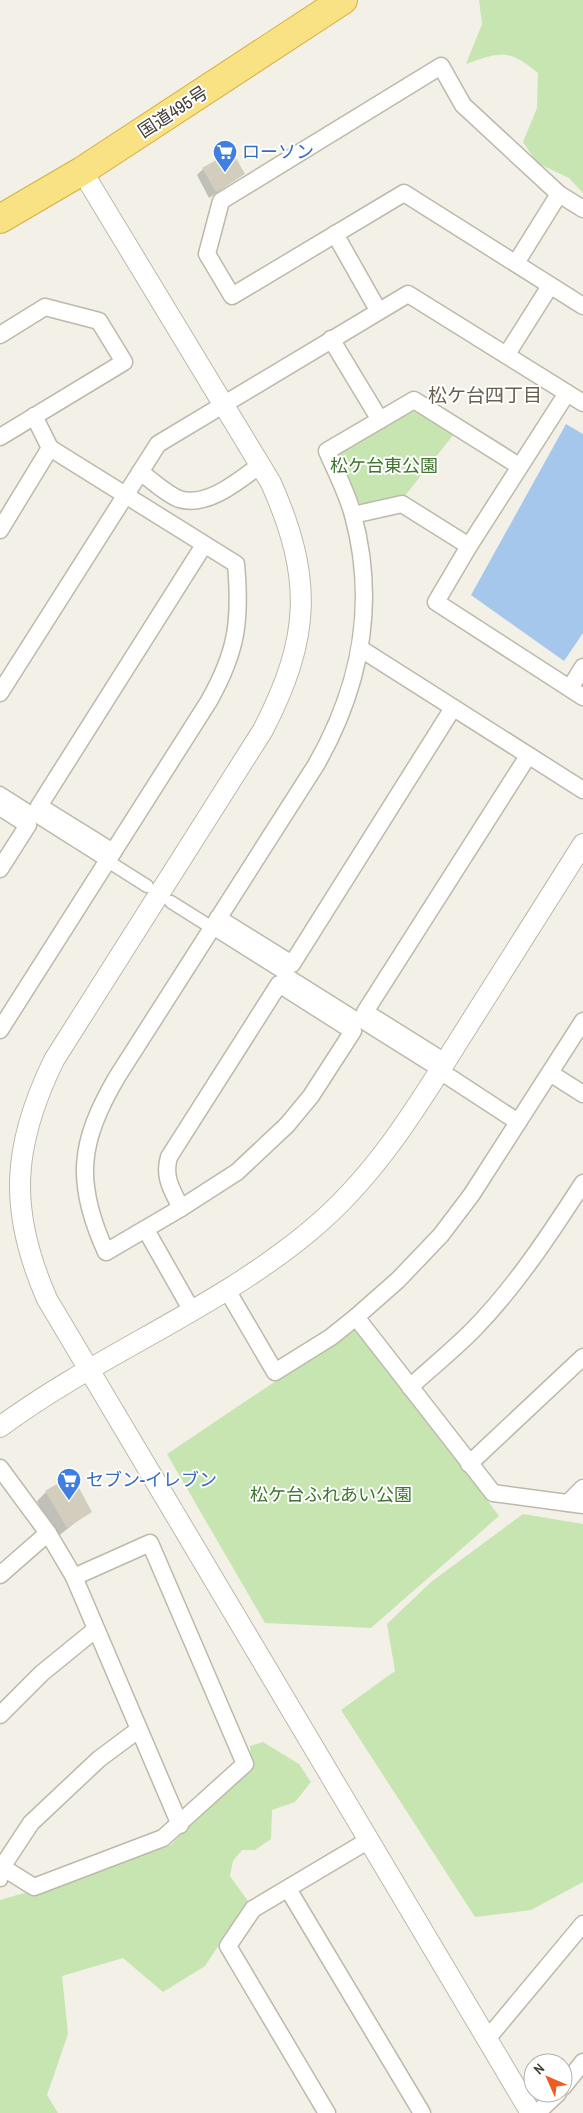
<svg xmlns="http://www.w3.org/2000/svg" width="583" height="2113" font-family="'Archivo Narrow','Noto Sans JP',sans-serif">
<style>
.green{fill:#c7e5b1}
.water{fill:#a6c7ec}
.shadow{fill:#0003}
.building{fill:#d3cdbd}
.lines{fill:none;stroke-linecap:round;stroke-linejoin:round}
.pedestrian-casing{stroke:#bdb9aa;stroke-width:15}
.minor-casing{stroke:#bdb9aa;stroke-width:19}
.tertiary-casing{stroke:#bdb9aa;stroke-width:22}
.trunk-casing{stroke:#d5b03e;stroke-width:30}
.pedestrian{stroke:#fff;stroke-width:12}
.minor{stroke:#fff;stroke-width:16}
.tertiary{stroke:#fff;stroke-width:20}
.trunk{stroke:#f8e284;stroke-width:28}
.labels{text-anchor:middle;stroke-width:4;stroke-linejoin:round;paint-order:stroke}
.street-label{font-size:18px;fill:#454136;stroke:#fff}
.shop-label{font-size:18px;fill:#366cbe;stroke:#fff;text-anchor:start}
.park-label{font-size:18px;fill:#3e742c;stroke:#fff}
.neighbourhood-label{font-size:19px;fill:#67604e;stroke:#fff}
</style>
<rect width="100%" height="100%" fill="#f2f0e7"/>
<g class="green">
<path d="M479,0H583V193L569,178L537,163L523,142L537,108L538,73C508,48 501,52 466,64L482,24Z"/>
<polygon points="409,411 419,412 454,434 404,497 362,505 355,500 337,459 340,452"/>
<polygon points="358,1326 499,1516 371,1628 265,1623 167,1454"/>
<polygon points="523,1514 583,1524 583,1882 531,1910 475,1917 341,1710 395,1671 387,1624 431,1582"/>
<polygon points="263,1742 299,1764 311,1782 295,1802 272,1810 271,1839 255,1850 242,1850 233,1861 230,1876 248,1901 205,1966 163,1992 123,1958 62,1976 68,2034 47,2095 58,2113 0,2113 0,1900 97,1872 171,1845 251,1760 250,1746"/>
</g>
<polygon class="water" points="566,424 583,434 583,633 564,661 471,595"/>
<g class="shadow">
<polygon points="203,169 244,174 209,198 197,175"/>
<polygon points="46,1492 90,1511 57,1537 37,1501"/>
</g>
<g class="building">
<polygon points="232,151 245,174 216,192 202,168"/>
<polygon points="72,1475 92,1512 67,1528 45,1491"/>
</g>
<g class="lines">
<defs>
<g id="pedestrian">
<polyline points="0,793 147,886"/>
<polyline points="171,902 440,1071"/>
<polyline points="0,1879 1,1880"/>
</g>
<g id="minor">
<polyline points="583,209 559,194 463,105 441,66 221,201 207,254 232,296 404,193 583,306"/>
<polyline points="335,234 378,310"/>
<polyline points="516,263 559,194"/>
<polyline points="0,335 45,307 99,321 124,362 0,437"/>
<polyline points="331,339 380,420"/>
<polyline points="507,354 550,286"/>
<polyline points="567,393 469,546 436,602 583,697"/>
<path d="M140,472C152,480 166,494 179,499C207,508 240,480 260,465"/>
<polyline points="353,515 402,504 469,546"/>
<polyline points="0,530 50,448"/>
<polyline points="361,649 583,790"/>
<polyline points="570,688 583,667"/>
<polyline points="0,693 158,444 408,294 583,403"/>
<polyline points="0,807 28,825 0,869"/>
<polyline points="113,852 39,806 204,545"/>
<polyline points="218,918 292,964 453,708"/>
<path d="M279,984L353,1031L311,1096L287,1125L237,1172L181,1208C172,1190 163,1177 169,1157Z"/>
<path d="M0,1030L209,701C237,651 241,621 236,564L50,448L34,416"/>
<polyline points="445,1062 365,1012 528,756"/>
<polyline points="440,1071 518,1122"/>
<polyline points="550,1073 583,1094"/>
<path d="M181,1208L106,1252C74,1182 79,1142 117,1077L316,765C361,686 377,604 353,515C347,493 336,472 327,451L414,400L519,466"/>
<polyline points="146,1230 192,1311"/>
<polyline points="227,1290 275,1372 331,1337 356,1317 398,1280 441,1235 472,1194 583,1021"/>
<polyline points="356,1317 493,1493 583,1505"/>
<path d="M410,1387C431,1368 453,1350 473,1330C516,1286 550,1234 583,1183"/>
<polyline points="469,1464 583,1357"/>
<polyline points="0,1468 48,1533 74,1577 180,1825"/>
<polyline points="568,1503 583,1488"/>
<polyline points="0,1575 48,1533"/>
<polyline points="74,1577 150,1543 245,1764 163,1838 34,1887 2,1867 31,1823 99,1759 138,1730"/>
<polyline points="0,1715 42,1673 96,1629"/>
<polyline points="288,1889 422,2113"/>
<polyline points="487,2039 583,1924"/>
<polyline points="563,2087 583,2062"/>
<polyline points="327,2113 228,1946 253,1909 369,1840"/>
<polyline points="537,2113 558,2093"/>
</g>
<g id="tertiary">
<path d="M82,171L271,483C313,578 311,637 263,730L54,1060C12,1146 8,1210 47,1299L531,2113"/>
<path d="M0,1427C97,1355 217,1309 311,1230C375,1177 417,1107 461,1037C501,973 542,909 583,844"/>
</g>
<polyline id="trunk" points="0,219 82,171 343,0"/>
</defs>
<use href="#pedestrian" class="pedestrian-casing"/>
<use href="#minor" class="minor-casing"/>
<use href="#tertiary" class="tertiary-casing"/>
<use href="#trunk" class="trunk-casing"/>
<use href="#pedestrian" class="pedestrian"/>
<use href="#minor" class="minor"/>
<use href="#tertiary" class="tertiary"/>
<use href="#trunk" class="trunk"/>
</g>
<defs>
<symbol id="supermarket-pin" viewBox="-11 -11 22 30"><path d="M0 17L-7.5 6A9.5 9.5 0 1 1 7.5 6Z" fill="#3f7fe0" stroke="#fff"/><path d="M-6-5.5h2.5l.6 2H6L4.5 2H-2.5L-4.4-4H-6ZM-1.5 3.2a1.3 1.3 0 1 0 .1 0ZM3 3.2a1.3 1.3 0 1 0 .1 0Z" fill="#fff"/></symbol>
</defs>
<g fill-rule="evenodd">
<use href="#supermarket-pin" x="211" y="138" width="28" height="38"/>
<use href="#supermarket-pin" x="55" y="1466" width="28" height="38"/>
</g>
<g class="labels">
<g class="street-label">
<text transform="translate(173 112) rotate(-33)" y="6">国道495号</text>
</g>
<g class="shop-label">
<text x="242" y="158">ローソン</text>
<text x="86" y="1486">セブン-イレブン</text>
</g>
<g class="park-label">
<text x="384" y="472">松ケ台東公園</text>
<text x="331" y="1501">松ケ台ふれあい公園</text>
</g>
<g class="neighbourhood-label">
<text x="485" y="402">松ケ台四丁目</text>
</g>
</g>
<g transform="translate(548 2078) rotate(315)"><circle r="24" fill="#ffffff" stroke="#b5b3af"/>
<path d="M0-4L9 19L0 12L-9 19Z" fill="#ef5a21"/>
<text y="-8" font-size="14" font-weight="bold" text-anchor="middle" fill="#454136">N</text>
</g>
</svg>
